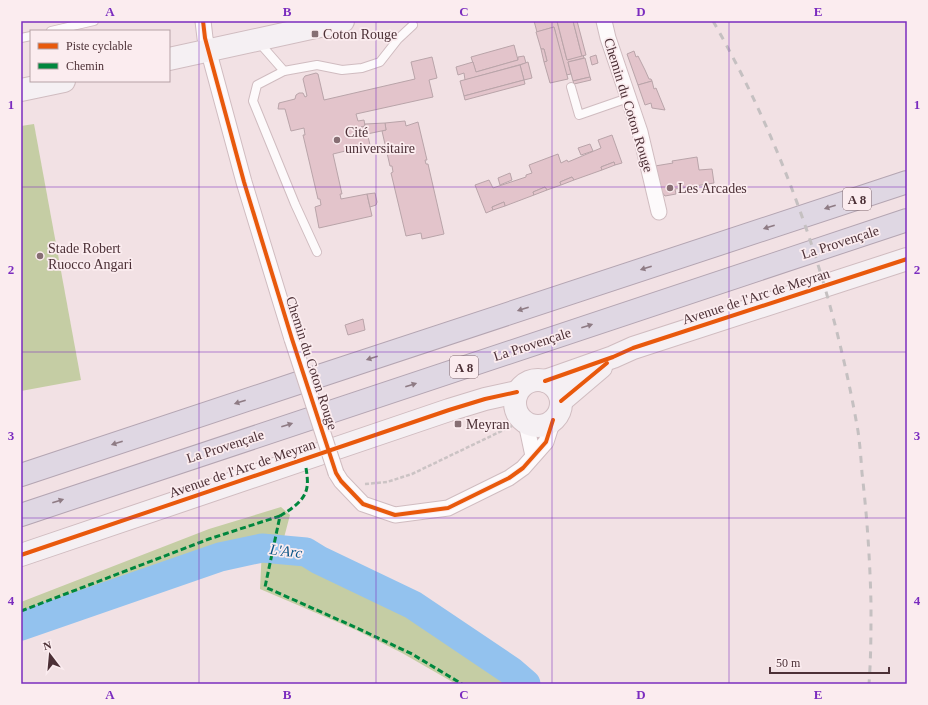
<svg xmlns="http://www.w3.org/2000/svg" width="928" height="705" font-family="'Times New Roman',serif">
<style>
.green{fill:#c5cda4}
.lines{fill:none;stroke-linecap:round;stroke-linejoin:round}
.river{stroke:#93c2ee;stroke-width:29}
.building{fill:#e3c4cb;stroke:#b9a4a9}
.lane-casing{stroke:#d0bcc0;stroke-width:10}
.street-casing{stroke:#d0bcc0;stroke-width:17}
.secondary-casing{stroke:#d0bcc0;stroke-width:24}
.highway-casing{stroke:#b4a5b2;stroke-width:24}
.path{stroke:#cbc3c4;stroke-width:2.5;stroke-dasharray:4 2;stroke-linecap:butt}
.lane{stroke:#fdfafb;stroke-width:8}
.street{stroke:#fdfafb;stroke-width:15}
.secondary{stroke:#f5f0f3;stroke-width:22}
.highway{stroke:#dfd7e3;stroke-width:22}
.rail{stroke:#c5c0c1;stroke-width:3;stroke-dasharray:7 7;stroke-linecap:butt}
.street-bridge-casing{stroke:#d0bcc0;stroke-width:17;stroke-linecap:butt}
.street-bridge{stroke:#fdfafb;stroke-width:15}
.quiet{stroke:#00873e;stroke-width:3;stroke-dasharray:6 3;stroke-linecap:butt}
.cycleway-casing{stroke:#fbecef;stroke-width:6}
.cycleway{stroke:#e8590c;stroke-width:4}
.oneway{fill:#8e7b84}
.grid{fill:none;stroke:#7b2cbf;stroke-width:1;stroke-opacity:0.55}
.poi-dot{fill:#866e73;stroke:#fbecef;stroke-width:1.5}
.labels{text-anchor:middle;stroke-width:3.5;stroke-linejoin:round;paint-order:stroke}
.shield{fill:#fbecef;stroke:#80686e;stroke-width:1}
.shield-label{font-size:13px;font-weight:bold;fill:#4c3036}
.poi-label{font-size:14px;fill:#4c3036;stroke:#fbecef;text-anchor:start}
.street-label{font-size:14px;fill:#4c3036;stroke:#fbecef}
.water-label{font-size:15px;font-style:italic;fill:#085486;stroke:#fbecef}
.neatline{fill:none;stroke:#7b2cbf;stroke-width:1.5}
.grid-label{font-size:13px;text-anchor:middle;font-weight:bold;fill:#7b2cbf}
</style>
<rect width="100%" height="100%" fill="#f2e1e4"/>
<g class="green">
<polygon points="34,124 81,380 21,391 21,126"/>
<polygon points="281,507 290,515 281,549 306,552 319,560 413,605 511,671 526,684 456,684 402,653 356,630 260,589 262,548 219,557 21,626 21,602 209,529"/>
</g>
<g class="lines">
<polyline class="river" points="21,626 220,557 262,548 306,552 319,560 413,605 511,671 526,684"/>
</g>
<g class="building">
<polygon points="534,21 557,21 567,60 583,55 584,58 568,62 571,74 566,75 554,27 537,32"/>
<polygon points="557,21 573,21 582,56 567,60"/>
<polygon points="573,21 577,21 586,55 582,56"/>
<polygon points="554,27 568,79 550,83 544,62 547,61 544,49 541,49 536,32"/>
<polygon points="514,45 518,60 476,72 471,57"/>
<polygon points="541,49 544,49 547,61 544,62"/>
<polygon points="634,51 636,57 638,56 645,70 649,79 651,79 652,81 638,85 627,54"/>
<polygon points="596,55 598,63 592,65 590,57"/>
<polygon points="524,56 526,63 465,80 464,73 458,75 456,67 473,62 476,72 518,60 518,57"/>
<polygon points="432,57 437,78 429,80 433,97 356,114 358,121 364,120 365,126 361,127 363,133 367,132 370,145 333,154 342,194 340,194 341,199 367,194 372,216 319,228 315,207 321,205 320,199 318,199 303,135 305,135 304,128 291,131 285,109 278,109 279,103 295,99 296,95 299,93 303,93 305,97 307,96 303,79 305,76 316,73 318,74 324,100 415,79 411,62"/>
<polygon points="585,58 590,77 573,81 568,62"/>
<polygon points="528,62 532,78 524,80 520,65"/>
<polygon points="520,65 524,80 464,96 460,81"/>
<polygon points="590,77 591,80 574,84 573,81"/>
<polygon points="524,80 525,84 465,100 464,96"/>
<polygon points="652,81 654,89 656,88 665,110 652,108 651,103 645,105 638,85"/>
<polygon points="405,121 406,126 418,122 427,160 425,160 426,164 428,164 444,234 422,239 421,233 406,236 391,173 393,172 392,166 390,166 382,131 386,130 385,123"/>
<polygon points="385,123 386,130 367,134 367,132 363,133 361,127 365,126 365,124"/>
<polygon points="612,135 622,163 615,165 614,162 601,167 602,170 574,180 572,177 560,182 561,185 547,190 545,187 533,192 534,195 505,206 504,202 492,207 493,210 486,213 475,185 489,180 493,188 526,177 526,175 532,173 529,165 558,154 561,163 567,160 568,162 601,148 598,140"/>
<polygon points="590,144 593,151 581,155 578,148"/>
<polygon points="697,157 699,170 712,169 714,183 695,186 696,188 690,189 690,187 675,189 676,194 665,196 661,191 655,166 673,163 672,161"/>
<polygon points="614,162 615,165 602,170 601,167"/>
<polygon points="510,173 512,180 500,185 498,178"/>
<polygon points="572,177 574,180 561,185 560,182"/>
<polygon points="545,187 547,190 534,195 533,192"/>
<polygon points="375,193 377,202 376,205 370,207 367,194"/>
<polygon points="504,202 505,206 493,210 492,207"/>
<polygon points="363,319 365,330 348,335 345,325"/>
</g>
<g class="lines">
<defs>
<g id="lane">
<polyline points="51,31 94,21"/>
<polyline points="21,38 31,36"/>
<polyline points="259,40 263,47 284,71 257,85 253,101 295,204 317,252"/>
<polyline points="284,71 317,65 342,70 362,68 380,62 398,39 413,25"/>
<polyline points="571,87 579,115 628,98"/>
</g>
<g id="street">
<polyline points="203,21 205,38 244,182 292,339"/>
<polyline points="604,21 608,38 640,132 659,212"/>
<polyline points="526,423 533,456"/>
<polyline points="336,473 341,481 363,504 395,515 448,508 509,478 523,468 546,442 553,420"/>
</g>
<g id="secondary">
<polyline points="169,59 343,21"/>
<polyline points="21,90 64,81"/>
<circle cx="538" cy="403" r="23"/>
<polyline points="545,381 613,357 633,348 907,259"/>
<polyline points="561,401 601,367"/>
<polyline points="21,555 449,410 485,399 517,392"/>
</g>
<g id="highway">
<polyline points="21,475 304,381 907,182"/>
<polyline points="21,515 907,220"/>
</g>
</defs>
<use href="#lane" class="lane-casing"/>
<use href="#street" class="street-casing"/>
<use href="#secondary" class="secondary-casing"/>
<use href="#highway" class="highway-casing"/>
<polyline class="path" points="365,484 387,482 412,474 512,426"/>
<use href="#lane" class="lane"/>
<use href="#street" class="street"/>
<use href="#secondary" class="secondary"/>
<use href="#highway" class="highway"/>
<path class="rail" d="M713,21C785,147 833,288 858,431C860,445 861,459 862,473C867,516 870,560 871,604C871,631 871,657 869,684"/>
<defs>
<polyline id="street-bridge" points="292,339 336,473"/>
</defs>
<use href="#street-bridge" class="street-bridge-casing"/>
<use href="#street-bridge" class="street-bridge"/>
<g class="quiet">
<path d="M280,516C291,509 305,501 307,487C308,482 307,474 306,468"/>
<polyline points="21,611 209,539 280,516 265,587 357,628 412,654 462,684"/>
</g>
<defs>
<g id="cycleway">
<polyline points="203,21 205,38 244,182 292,339 336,473 341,481 363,504 395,515 448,508 509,478 523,468 546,442 553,420"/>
<polyline points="545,381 613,357 633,348 907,259"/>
<polyline points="561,401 607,363"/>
<polyline points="21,555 449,410 485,399 517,392"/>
</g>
</defs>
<use href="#cycleway" class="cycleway-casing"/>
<use href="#cycleway" class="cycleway"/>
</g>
<defs><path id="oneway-solid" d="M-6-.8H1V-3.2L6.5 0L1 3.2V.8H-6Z"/></defs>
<g class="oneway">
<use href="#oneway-solid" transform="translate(830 207) rotate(162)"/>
<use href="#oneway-solid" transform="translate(769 227) rotate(162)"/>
<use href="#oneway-solid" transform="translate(646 268) rotate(162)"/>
<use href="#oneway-solid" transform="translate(523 309) rotate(162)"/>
<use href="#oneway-solid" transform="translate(587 326) rotate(-18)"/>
<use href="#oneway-solid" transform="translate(372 358) rotate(162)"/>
<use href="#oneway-solid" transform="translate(411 385) rotate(-18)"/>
<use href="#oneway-solid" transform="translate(240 402) rotate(162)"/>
<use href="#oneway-solid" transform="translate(287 425) rotate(-18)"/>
<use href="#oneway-solid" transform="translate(117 443) rotate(162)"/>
<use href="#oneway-solid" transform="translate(58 501) rotate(-18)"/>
</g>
<path class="grid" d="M199,21V684M376,21V684M552,21V684M729,21V684M21,187H907M21,352H907M21,518H907"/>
<g class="poi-dot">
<rect x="311" y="30" width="8" height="8" rx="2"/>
<circle cx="337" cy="140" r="4"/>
<circle cx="670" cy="188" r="4"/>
<circle cx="40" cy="256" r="4"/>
<rect x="454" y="420" width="8" height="8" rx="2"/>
</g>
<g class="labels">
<g class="shield">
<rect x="843" y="188" width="28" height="22" rx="3"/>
<rect x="450" y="356" width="28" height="22" rx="3"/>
</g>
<g class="shield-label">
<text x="857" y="204">A 8</text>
<text x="464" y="372">A 8</text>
</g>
<g class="poi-label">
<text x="323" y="39">Coton Rouge</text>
<text x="345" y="137">Cité<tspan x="345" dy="16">universitaire</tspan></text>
<text x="678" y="193">Les Arcades</text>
<text x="48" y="253">Stade Robert<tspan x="48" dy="16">Ruocco Angari</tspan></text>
<text x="466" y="429">Meyran</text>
</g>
<g class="street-label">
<text transform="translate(629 105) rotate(73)" y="5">Chemin du Coton Rouge</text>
<text transform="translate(840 242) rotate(-18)" y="5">La Provençale</text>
<text transform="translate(756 296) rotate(-18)" y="5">Avenue de l'Arc de Meyran</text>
<text transform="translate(532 344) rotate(-18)" y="5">La Provençale</text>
<text transform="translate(312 363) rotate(72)" y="5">Chemin du Coton Rouge</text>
<text transform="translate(225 446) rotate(-18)" y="5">La Provençale</text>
<text transform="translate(242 468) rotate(-19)" y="5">Avenue de l'Arc de Meyran</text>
</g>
<g class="water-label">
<text transform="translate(286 551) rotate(7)" y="5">L'Arc</text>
</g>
</g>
<rect width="928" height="705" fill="none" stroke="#fbecef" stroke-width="44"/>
<rect x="30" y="30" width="140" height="52" fill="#fbecef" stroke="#b5a1a5"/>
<rect x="38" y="43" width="20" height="6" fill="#e8590c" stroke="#b5a1a5"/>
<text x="66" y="50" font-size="12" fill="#4c3036">Piste cyclable</text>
<rect x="38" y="63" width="20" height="6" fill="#00873e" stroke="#b5a1a5"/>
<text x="66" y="70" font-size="12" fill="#4c3036">Chemin</text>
<g transform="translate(50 655) rotate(344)" stroke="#fbecef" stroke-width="3" paint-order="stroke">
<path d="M0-3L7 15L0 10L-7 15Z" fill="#4c3036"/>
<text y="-6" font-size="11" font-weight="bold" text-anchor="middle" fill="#4c3036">N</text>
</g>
<path d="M770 667v6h119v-6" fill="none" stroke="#4c3036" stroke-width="2"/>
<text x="776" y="667" font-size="12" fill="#4c3036" stroke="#fbecef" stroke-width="3" paint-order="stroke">50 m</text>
<rect x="22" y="22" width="884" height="661" class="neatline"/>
<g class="grid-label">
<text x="110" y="16">A</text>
<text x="287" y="16">B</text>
<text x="464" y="16">C</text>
<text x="641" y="16">D</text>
<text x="818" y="16">E</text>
<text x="11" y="109">1</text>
<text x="917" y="109">1</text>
<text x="11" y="274">2</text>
<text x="917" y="274">2</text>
<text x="11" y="440">3</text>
<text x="917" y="440">3</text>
<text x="11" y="605">4</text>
<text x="917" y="605">4</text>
<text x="110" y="699">A</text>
<text x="287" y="699">B</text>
<text x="464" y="699">C</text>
<text x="641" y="699">D</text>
<text x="818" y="699">E</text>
</g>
</svg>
